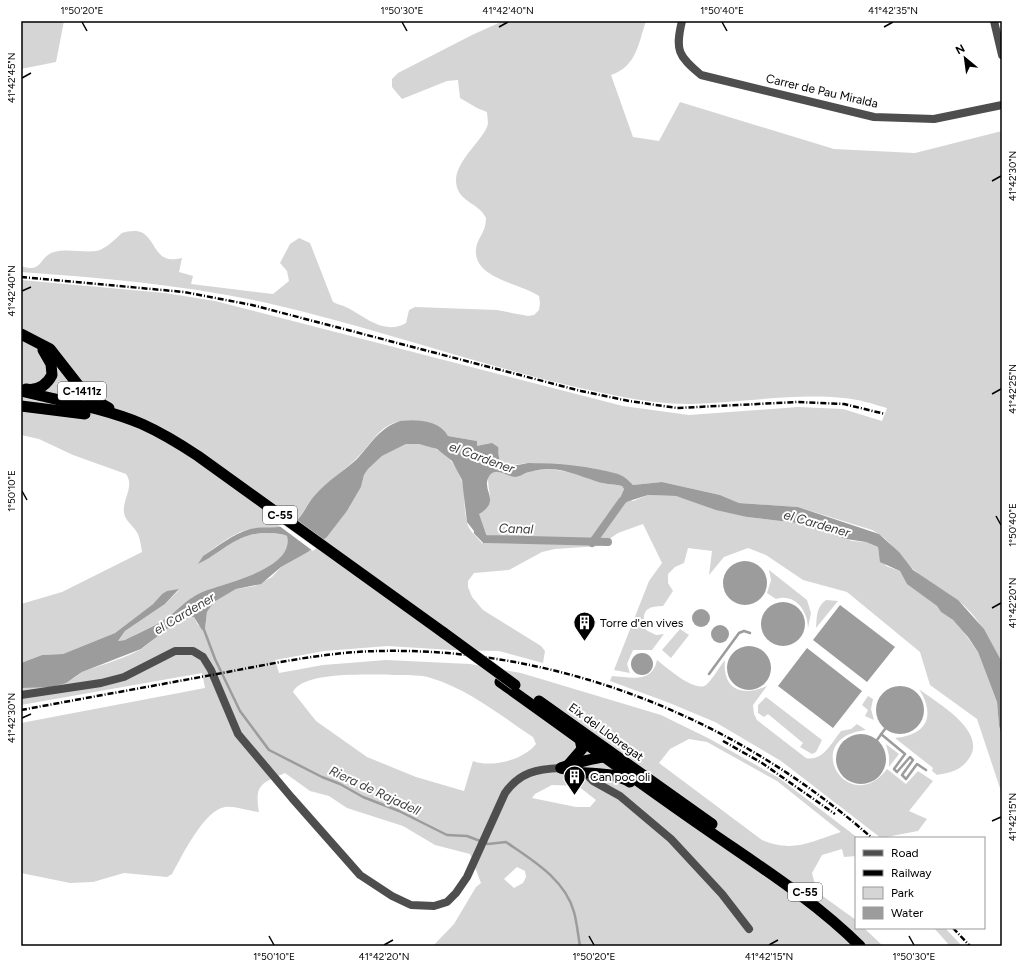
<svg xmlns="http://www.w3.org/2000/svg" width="1023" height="967" font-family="Figtree,sans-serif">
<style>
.green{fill:#d5d5d5;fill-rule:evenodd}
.water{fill:#9c9c9c}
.pier{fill:#fff}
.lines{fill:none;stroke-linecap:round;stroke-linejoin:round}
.stream{stroke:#9c9c9c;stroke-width:2.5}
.canal{stroke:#9c9c9c;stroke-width:8}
.trunk-casing{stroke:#dbdbdb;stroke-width:12}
.minor{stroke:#4e4e4e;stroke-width:8}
.tertiary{stroke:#4e4e4e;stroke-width:8}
.trunk{stroke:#000;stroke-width:11}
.rail{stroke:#000;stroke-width:2.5;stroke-dasharray:6 2 1 2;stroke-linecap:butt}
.trunk-bridge-casing{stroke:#dbdbdb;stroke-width:12;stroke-linecap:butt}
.trunk-bridge{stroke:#000;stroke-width:11}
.ticks{fill:none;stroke:#000;stroke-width:1.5}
.labels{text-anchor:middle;stroke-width:4;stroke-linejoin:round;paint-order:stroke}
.shield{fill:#fff;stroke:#4c4c4c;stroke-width:1}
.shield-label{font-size:11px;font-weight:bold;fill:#000}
.street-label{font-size:12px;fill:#000;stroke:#fff}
.poi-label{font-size:12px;fill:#000;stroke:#fff;text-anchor:start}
.water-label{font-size:13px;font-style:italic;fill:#3d3d3d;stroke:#fff}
.neatline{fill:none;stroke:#000;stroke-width:1.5}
.ticks-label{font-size:10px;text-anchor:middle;fill:#000}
</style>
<rect width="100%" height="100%" fill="#fff"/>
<g class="green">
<polygon points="21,21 64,21 56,62 21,69"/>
<path d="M503,21H646C638,44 637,66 611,75L633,137L659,141L680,102L834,149L915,153L1002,131V662C990,640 978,615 957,600C943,589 927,582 914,570C898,556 892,540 872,530L798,507L739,503L720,495L662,482L633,485L620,475L595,469L555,465L529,463L512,465L501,462L499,459V451L477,446V441L448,436C439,426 433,423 420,421C380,417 379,437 356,459C342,473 323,484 311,500C305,507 302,517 295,522C282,531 265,527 250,529C234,532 216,547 203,556L199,563C225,551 237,532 269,533C276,534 281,533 287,536C295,570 222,583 200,593C187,599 179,609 168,617C154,626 139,633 125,640L118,641L125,631L165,604L179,590L162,594L153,604L115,633L63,654L42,655L21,663V604L62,592L142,552C141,546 140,539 138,534C134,526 125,521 124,513C122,499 135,487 126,474L73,455L39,439L21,435V280L165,293L215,301L623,406L689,415L798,407L843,409L882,421L887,408C873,404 858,399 843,398C792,393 740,403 689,404C666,404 644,401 623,397C502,374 386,330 267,303C186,285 103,278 21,272V266C43,274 38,257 54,252C69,248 89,254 100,250C109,246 115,239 122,233C128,231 137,230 143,233C157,242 155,265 182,258L179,272L193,276L191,284L273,294L289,281L287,271L280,263L290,244L299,238L310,243L333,302C338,305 343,305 348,308C367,318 384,335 406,323L409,310L415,307L497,310L528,316L534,315L539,310L540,303L539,296C521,283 473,279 476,249C477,238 486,233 486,218C480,205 463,202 458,190C448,167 479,145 487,127C489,123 487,116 487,112L477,108L460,98L458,80L447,81L402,99L392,87V79L398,73L472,35Z"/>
<path d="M406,444C431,441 453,455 461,479C466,492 463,508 467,522C468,530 478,538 483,544L486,534L478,514C497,504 488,496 488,478L491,473L496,471L516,477L531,471L551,469L573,473L595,481L622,486L624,489L621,496L633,501L648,495L676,496L747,517L797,523L852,541L866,542L878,547L879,554L886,566L900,571L908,584L937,606L941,612L953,620L963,631L978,652L997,702L999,726L1002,736V794L977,719L930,685L920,652L847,592L803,580L766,555L748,548L724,557L709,575L712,551L688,548L684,563L675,567L668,574V583L673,591L663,606C644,606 641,613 646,630L656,635L664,634L652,650H633L627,664L630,673L614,670L649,581L662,563L643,524L618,533L599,546L555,549L542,552L509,570L474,573L468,581V587L472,597L483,610L541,646L545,651L543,663L499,651L451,650L388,646L324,651L275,660L279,673L323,665L386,660L470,664L521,673L661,715L710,739L779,778L858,838H856V856L844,857L842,849L822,855L812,873L817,892L856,920V928H864L883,946H433L454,924L476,887L481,883L470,854L435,845L403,826L347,808L329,796L310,791L285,773C262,783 254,784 259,812C248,811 236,806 225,807C204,810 182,856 172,874L167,877L124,873L93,882L70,883L21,873V723L205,688L202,673L21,705V688C44,685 62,689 82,672C98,666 129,657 143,648C157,638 175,614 194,617L198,625L205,629L207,612L214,602L236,589L255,586L272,577L281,567L308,552L327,537L347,511L361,487L364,475L368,469L382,456ZM400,675C410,675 422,675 431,678C468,689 501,716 533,737L536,744C524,760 491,768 473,761L464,791L416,777L367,757L316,721L293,692C303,670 377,675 400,675ZM689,739L707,742L777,781L841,832C810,842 793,853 762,840L659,763L670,749ZM552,785L578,786L596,800L590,807H576L532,798L535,794ZM517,867L525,871L526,877L523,883L514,888L504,879Z"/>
<path d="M769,570L807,600L811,613L808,628C808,611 795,593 776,599L767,593L771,580Z"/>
<path d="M826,600L838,601L816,628C817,617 816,607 826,600Z"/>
<polygon points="680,629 689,635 671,658 662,650"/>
<path d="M657,660C666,667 695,693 706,685C713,679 719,667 725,660C722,690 743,697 767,686L753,705L754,714L757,720L806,758C823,762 832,742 841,731L851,729L857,724L866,730C798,738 849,819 887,769L906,784L918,771L933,781L909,811L927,819L918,831L881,838L781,761L715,722L667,702L610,681L612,676C631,677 652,684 657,660Z"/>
<path d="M919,689C937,703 986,730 970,757C961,771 952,772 937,775L932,771L933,768L895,738C927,735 936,716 919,689Z"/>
<polygon points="868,696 873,699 871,709 874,720 865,716 868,710 862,705"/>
<polygon points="766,697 822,740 816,752 812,754 800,747 803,743 768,714 764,717 758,713 758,705"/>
<polygon points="886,744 899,754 889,767 889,756"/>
<polygon points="934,928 945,928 962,946 950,946"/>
</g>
<g class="water">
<path d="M400,421C417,419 439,420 448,436L477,441V446L492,443L498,447C499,452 498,459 501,462C508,469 521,464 528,463C557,463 590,466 618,474C624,476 629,481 633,485L662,482L720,495L739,503L798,507L879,534L899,552L913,570L958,600L984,629L1002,662V736L999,726L997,702L978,652L968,637L953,620L941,612L937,606L907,584L900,571L880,562L878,547L866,542L846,539L797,523L747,517L716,510L676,496L648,495L626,502L621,500V496L624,489L622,486C613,484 603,484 595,481C580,476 567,470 550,469C544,469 536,470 529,472C524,473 520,477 515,477C507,476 496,467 490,475C479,490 503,500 479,514L486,534L484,544L467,522L462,480L452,461L437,449L419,444H406L382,456L368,469L364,475L361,487L347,511L327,537L308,552L281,567L261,584L236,589L214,602L207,612L205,629L202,630L194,617L187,616L181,618L141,649L82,672L66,683L52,687L21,688V663L42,655L63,654L115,633L153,604L162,594L167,591L179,589L165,604L125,631L118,641L125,640C139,633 155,626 168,617C179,609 187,599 200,593C222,583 295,570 287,536C281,533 276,534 269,533C237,532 225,551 198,564L203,556C217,547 233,534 250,529C265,525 282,531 295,522C304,515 307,503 315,495C327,481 344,471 357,459C371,444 379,428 400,421Z"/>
<circle cx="745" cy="583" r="22"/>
<circle cx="783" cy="624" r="22"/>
<polygon points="840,605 895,647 867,682 813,640"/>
<circle cx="701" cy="618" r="9"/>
<circle cx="720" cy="634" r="9"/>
<circle cx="749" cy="668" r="22"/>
<polygon points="807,648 862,691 833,728 778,686"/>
<circle cx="642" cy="664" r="11"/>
<circle cx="900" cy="710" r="24"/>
<circle cx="861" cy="759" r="25"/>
</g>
<polygon class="pier" points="288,524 325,541 313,551 278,525"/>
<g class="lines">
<g class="stream">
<path d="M203,627L215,659L240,711L269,750L322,777L340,784L363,797L399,811L447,835L467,836L488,844L506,842C532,860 565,879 574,912C577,923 578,935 580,946"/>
<polyline points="709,674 739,633 744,631 750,633"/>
<polyline points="881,734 905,754 894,769 897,772 910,757 913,760 902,775 906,779 917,764 926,770"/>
<polyline points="877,740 885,729"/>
</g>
<g class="canal">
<polyline points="478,532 485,539 608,542"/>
<polyline points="592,543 622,501 630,493"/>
</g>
<defs>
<g id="trunk">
<polyline points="21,334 50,349 86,395 109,408"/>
<path d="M26,389C38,391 46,386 52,375L51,364L43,350"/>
<path d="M21,391C61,401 104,408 142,424C162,433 180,444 198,456L444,633"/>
<polyline points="21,406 85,414"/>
<path d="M500,682C568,730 635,780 703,827C756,864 814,900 860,946"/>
<polyline points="539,701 712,824"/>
<polyline points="569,764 582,749 580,739"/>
<path d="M561,768C569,764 600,757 609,756"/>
<path d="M561,768C584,777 609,769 630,782"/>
</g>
</defs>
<use href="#trunk" class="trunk-casing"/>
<g class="minor">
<path d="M682,21C675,50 678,56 701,75L874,117L934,119L1002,105"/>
<polyline points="994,21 1002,55"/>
<polyline points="586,774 593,781 620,796 671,839 722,894 749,929"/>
</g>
<path class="tertiary" d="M21,695L101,683L124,677L175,651H193L203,657L211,670L238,734L292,798L360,875L392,896L411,905L434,906L447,902L456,893L467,877L505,793C520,772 537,769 561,768"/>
<use href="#trunk" class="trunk"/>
<g class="rail">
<polyline points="21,277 184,292 252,305 581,391 629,401 677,408 797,402 844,404 885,414"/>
<path d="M21,710C86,698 152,686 217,674C270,664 325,652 379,651C560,647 737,719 872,838"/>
<polyline points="723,741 762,763 835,814"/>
<polyline points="953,928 970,946"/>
</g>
<defs>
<polyline id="trunk-bridge" points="444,633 515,685"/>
</defs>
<use href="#trunk-bridge" class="trunk-bridge-casing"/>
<use href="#trunk-bridge" class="trunk-bridge"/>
</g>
<path class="ticks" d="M82,22L87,31M402,22L407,31M722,22L727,31M499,27L508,22M884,27L893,22M22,78L31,73M992,181L1001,176M22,291L31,287M992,394L1001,389M22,491L27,500M996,516L1001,525M992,608L1001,603M22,718L31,714M992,821L1001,817M269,936L274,945M589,936L594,945M909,936L914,945M384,945L393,940M769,945L778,940"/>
<defs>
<symbol id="building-pin" viewBox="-11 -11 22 30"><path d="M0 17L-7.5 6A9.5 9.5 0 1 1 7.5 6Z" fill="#000" stroke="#fff"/><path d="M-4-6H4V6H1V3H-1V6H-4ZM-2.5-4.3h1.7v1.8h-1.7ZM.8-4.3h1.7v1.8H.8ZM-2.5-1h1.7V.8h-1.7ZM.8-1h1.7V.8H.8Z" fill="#fff"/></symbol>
</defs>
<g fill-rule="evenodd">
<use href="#building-pin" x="572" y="610" width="25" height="34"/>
<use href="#building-pin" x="562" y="764" width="25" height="34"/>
</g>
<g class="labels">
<g class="shield">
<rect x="58" y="382" width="48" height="18" rx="3"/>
<rect x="263" y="506" width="34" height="18" rx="3"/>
<rect x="788" y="883" width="34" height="18" rx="3"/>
</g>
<g class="shield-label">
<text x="82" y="395">C-1411z</text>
<text x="280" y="519">C-55</text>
<text x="805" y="896">C-55</text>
</g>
<g class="street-label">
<text transform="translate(822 91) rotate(13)" y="4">Carrer de Pau Miralda</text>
<text transform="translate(606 732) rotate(36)" y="4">Eix del Llobregat</text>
</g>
<g class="poi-label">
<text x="600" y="627">Torre d'en vives</text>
<text x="590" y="781">Can poc oli</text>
</g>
<g class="water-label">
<text transform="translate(482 457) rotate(20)" y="5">el Cardener</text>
<text transform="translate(817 523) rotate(16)" y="5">el Cardener</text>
<text transform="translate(516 528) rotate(2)" y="5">Canal</text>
<text transform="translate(184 613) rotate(-31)" y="5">el Cardener</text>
<text transform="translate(375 790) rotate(25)" y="5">Riera de Rajadell</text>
</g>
</g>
<rect width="1023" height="967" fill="none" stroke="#ffffff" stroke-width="44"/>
<rect x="855" y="837" width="130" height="92" fill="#ffffff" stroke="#999999"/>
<rect x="863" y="850" width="20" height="6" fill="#4e4e4e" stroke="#999999"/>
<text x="891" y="857" font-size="12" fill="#000000">Road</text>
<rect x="863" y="870" width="20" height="6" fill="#000000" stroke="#999999"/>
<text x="891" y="877" font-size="12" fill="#000000">Railway</text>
<rect x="863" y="887" width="20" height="12" fill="#d5d5d5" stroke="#999999"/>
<text x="891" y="897" font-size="12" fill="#000000">Park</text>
<rect x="863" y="907" width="20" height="12" fill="#9c9c9c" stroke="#999999"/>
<text x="891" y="917" font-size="12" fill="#000000">Water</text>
<g transform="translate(965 58) rotate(331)" stroke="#ffffff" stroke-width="3" paint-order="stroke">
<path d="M0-3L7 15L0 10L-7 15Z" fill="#000000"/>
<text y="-6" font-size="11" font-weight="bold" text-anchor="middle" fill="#000000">N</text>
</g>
<rect x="22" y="22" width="979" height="923" class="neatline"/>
<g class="ticks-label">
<text x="82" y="14">1°50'20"E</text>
<text x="402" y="14">1°50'30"E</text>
<text x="508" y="14">41°42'40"N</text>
<text x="722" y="14">1°50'40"E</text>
<text x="893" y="14">41°42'35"N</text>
<text transform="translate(11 78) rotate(-90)" y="4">41°42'45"N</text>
<text transform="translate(1012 176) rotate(-90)" y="4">41°42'30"N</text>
<text transform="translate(11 291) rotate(-90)" y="4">41°42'40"N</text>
<text transform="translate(1012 389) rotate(-90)" y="4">41°42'25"N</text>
<text transform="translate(11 491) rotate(-90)" y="4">1°50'10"E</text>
<text transform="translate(1012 525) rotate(-90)" y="4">1°50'40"E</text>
<text transform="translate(1012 603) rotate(-90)" y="4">41°42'20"N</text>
<text transform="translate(11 718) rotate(-90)" y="4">41°42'30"N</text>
<text transform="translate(1012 817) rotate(-90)" y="4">41°42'15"N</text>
<text x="274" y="960">1°50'10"E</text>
<text x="384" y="960">41°42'20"N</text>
<text x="594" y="960">1°50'20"E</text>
<text x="769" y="960">41°42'15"N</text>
<text x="914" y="960">1°50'30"E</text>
</g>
</svg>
